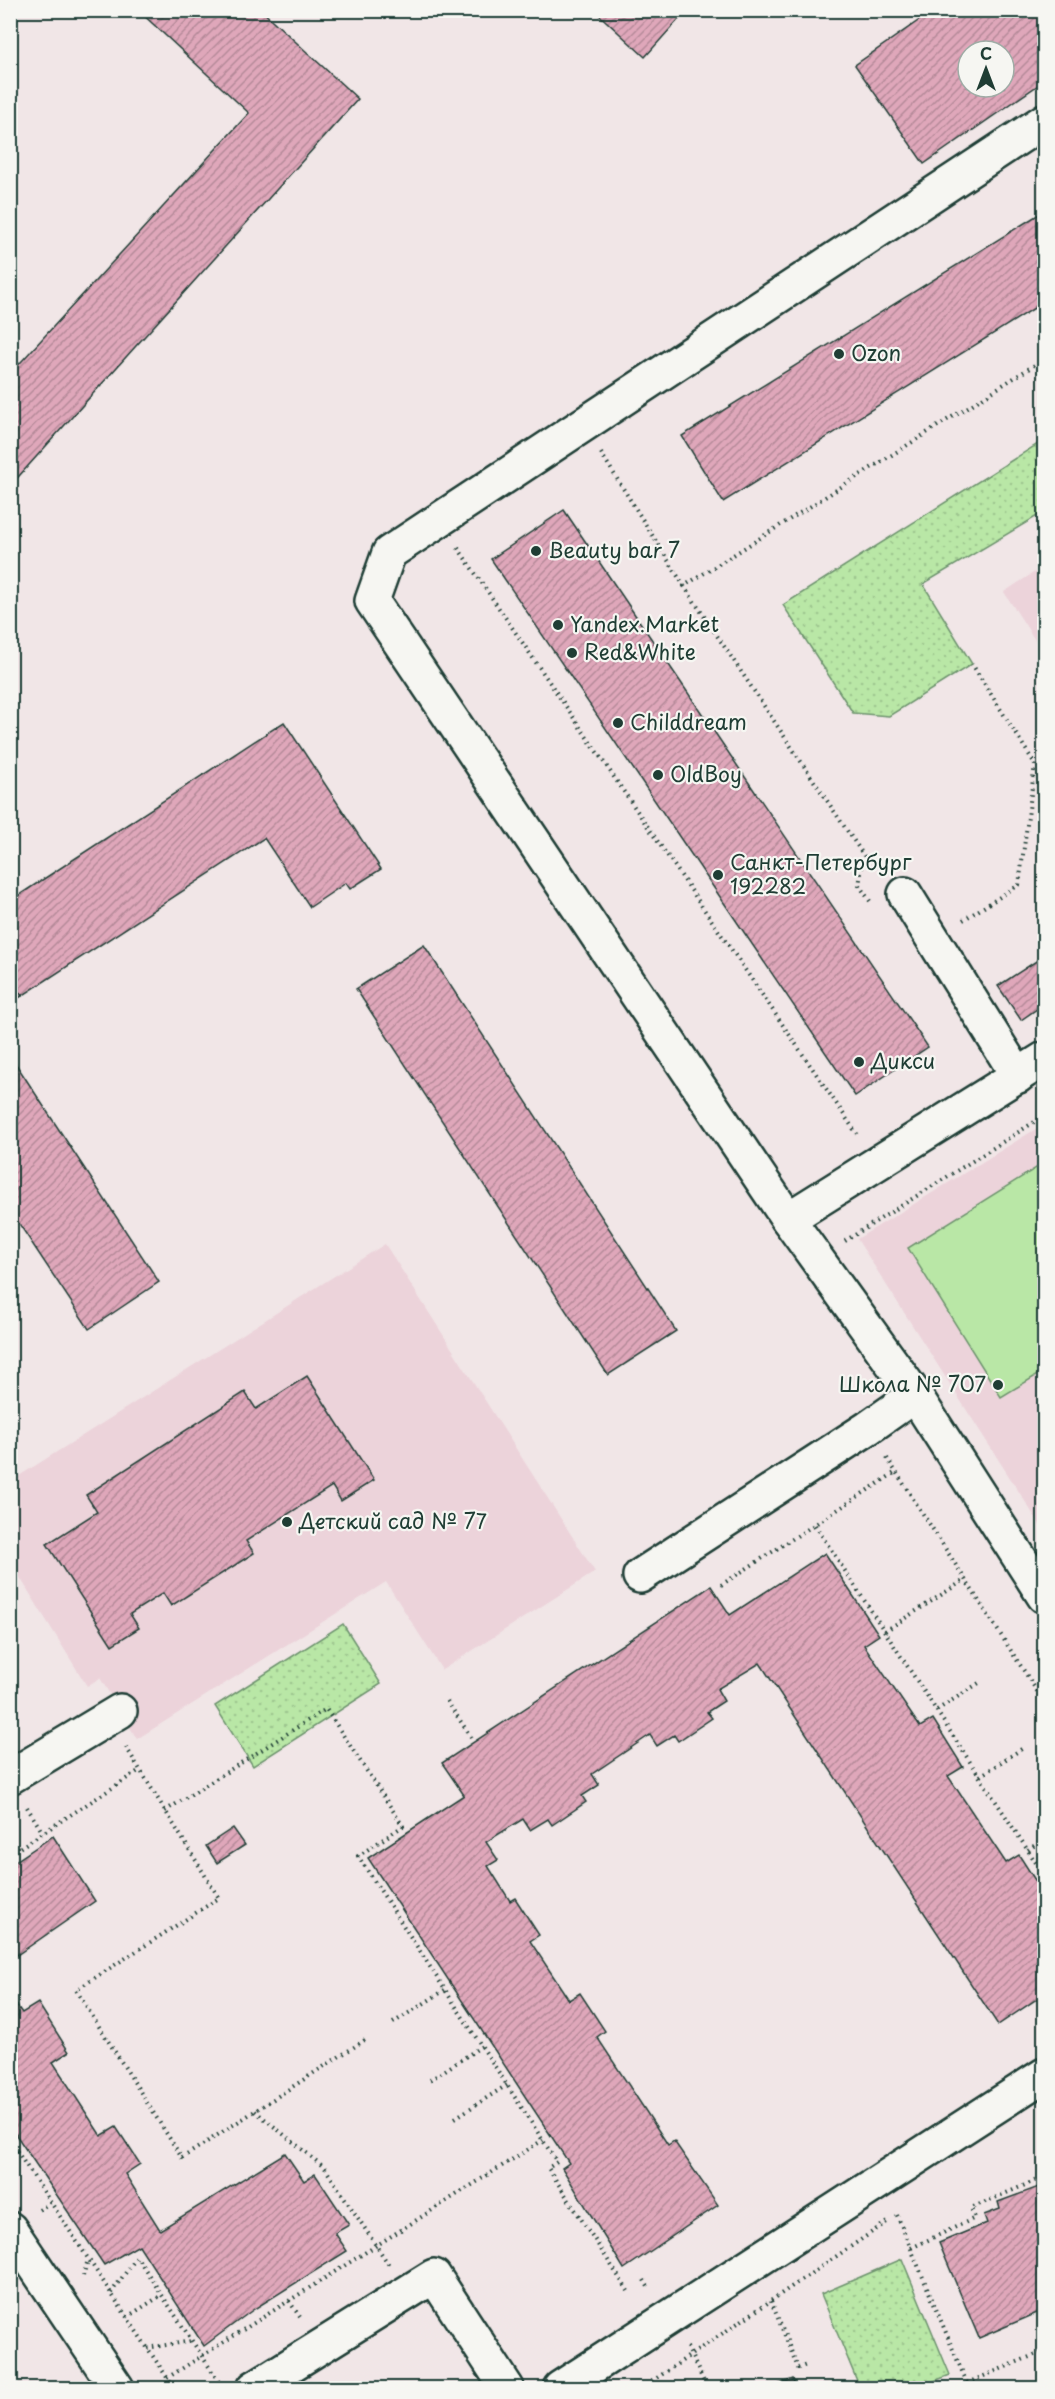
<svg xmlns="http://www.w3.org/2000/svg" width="1055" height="2399" font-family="'Playpen Sans',sans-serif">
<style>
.built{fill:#ecd3da}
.park{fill:url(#park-dots);stroke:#6c926d;stroke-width:1.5}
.pitch{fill:#b9e7a6;stroke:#6c926d;stroke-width:1.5}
.building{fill:url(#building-hatch);stroke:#1f3d34;stroke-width:1.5;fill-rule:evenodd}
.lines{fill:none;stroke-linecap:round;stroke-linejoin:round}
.minor-casing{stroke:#1f3d34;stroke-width:38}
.path{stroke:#1f3d34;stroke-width:4;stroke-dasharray:1.5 4.5;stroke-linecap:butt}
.minor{stroke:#f6f6f2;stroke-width:33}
.poi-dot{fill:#1f3d34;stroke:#f6f6f2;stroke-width:2}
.labels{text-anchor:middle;stroke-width:4.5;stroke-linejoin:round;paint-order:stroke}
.poi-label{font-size:21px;fill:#1f3d34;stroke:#f6f6f2;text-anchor:start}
</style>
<defs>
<pattern id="park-dots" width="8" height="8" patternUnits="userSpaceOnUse" patternTransform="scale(1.5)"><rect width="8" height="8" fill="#b9e7a6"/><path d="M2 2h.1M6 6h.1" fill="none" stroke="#9fc790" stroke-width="1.8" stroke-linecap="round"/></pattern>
<pattern id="building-hatch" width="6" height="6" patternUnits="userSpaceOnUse" patternTransform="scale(1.5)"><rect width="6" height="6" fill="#dfa7ba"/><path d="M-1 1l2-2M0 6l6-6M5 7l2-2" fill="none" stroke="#b48998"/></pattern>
</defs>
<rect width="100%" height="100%" fill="#f1e6e7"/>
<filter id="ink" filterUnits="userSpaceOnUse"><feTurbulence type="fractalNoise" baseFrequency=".0167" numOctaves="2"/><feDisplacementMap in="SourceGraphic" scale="12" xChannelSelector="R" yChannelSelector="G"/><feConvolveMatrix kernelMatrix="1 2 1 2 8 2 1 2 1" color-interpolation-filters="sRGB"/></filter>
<g filter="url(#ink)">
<g class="built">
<polygon points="1044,566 1044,654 1004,592"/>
<polygon points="1044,1124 1044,1531 857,1239"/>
<polygon points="385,1244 595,1572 442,1670 386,1582 137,1739 100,1678 87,1686 11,1563 11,1481"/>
</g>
<g class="park">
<polygon points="1044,440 1044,512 923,584 972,664 889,716 853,713 783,605"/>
<polygon points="343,1624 381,1684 253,1766 215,1706"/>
<polygon points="902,2259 950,2375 916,2388 860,2388 821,2294"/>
</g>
<polygon class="pitch" points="1044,1163 1044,1371 1001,1397 908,1248"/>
<g class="building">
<polygon points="138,10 261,10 358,99 10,486 10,374 249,113"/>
<polygon points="594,10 687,10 645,57"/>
<path d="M934,10H1044V81L924,164L855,65ZM968,51H1004V87H968Z"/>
<polygon points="1044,211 1044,302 723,502 682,436"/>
<polygon points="564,510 928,1047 855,1096 491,559"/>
<polygon points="284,722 381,869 350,889 346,883 310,907 264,838 22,996 10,979 10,901"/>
<polygon points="424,945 676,1331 608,1375 356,989"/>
<polygon points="1044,956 1044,1004 1021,1020 998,986"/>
<polygon points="10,979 22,996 10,1003"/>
<polygon points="10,1055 159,1282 89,1329 10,1210"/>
<polygon points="307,1376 374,1480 341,1501 332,1486 246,1541 254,1553 171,1606 163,1593 130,1614 139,1628 112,1645 47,1544 97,1512 86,1495 245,1392 256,1409"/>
<polygon points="825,1553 879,1635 864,1645 920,1727 933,1719 963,1767 948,1776 1006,1863 1019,1855 1044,1894 1044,1994 998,2025 760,1663 717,1689 724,1701 707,1712 712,1718 678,1741 674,1735 657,1746 650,1735 592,1774 599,1785 582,1796 586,1802 552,1825 548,1819 530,1830 523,1819 486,1842 498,1860 488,1866 510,1901 515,1898 539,1935 530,1941 569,2000 580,1993 605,2031 597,2037 668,2145 674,2141 718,2205 624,2269 562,2168 569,2163 368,1858 464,1795 442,1763 711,1586 730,1615"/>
<polygon points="233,1828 245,1845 217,1863 206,1846"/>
<polygon points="53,1836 95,1901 14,1957 10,1952 10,1865"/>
<polygon points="10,1996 22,2013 38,2003 69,2052 53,2062 101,2136 116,2127 140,2164 125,2174 160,2230 285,2153 304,2181 315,2174 349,2225 335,2233 347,2251 254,2309 204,2346 139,2245 104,2265 10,2126"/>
<polygon points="1044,2185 1044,2310 979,2338 939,2243 987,2223 984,2215 1000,2209 998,2202"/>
<polygon points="793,2379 796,2388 768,2388 775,2386"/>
</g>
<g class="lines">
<defs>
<g id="minor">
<polyline points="1044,121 389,553 372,601 788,1219 915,1395 1044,1596"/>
<polyline points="905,894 1018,1076"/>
<polyline points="788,1219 1044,1059"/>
<polyline points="640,1576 868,1428 915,1395"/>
<polyline points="10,1777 120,1711"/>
<polyline points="10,2229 117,2388"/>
<polyline points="254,2388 434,2276 507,2388"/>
<polyline points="560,2388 1044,2075"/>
</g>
</defs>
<use href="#minor" class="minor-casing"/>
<g class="path">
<polyline points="601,453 684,586"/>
<polyline points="458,548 857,1134"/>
<polyline points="870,901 859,885 864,856 684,586 1044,359"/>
<polyline points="963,920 1019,885 1035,764 972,664"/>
<polyline points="845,1241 1044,1116"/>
<polyline points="887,1458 1044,1702"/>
<polyline points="815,1525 1044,1875"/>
<polyline points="721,1585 896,1472"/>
<polyline points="885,1631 966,1579"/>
<polyline points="447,1701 471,1737"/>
<polyline points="937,1710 979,1683"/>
<polyline points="126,1747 219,1898 76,1990 182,2158 368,2038"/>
<polyline points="980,1776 1023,1748"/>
<polyline points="27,1807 43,1833"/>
<polyline points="165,1811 326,1709 403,1826 358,1856 557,2162 548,2168 628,2291"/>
<polyline points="1028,1850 1044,1839"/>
<polyline points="10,1854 140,1770"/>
<polyline points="393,2023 445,1990"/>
<polyline points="430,2080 482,2046"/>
<polyline points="255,2111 325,2168 389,2265"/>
<polyline points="455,2118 507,2085"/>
<polyline points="10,2141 174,2388"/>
<polyline points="39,2210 51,2202"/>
<polyline points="897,2215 969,2388"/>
<polyline points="911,2248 975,2218 971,2208 1044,2177"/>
<polyline points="83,2276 88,2260"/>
<polyline points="644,2280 650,2290"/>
<polyline points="111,2293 137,2257 219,2382"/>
<polyline points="289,2301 300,2317"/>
<polyline points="771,2301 798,2368 809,2364"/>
<polyline points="127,2317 162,2295"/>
<polyline points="687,2347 707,2388"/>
<polyline points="147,2348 192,2341"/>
<polyline points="167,2378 543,2140"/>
<polyline points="967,2383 1044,2351"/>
<polyline points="642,2388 890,2220"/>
</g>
<use href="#minor" class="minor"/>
</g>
</g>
<g class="poi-dot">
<circle cx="839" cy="354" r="6"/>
<circle cx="536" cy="551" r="6"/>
<circle cx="558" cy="625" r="6"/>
<circle cx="572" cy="653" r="6"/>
<circle cx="618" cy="723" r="6"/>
<circle cx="658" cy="775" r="6"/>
<circle cx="718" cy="875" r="6"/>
<circle cx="859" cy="1062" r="6"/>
<circle cx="998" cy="1385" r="6"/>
<circle cx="287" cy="1522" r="6"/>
</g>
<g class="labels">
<g class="poi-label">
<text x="851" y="361">Ozon</text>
<text x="548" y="558">Beauty bar 7</text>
<text x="570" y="632">Yandex.Market</text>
<text x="584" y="660">Red&amp;White</text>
<text x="630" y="730">Childdream</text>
<text x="670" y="782">OldBoy</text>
<text x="730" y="870">Санкт-Петербург<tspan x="730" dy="24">192282</tspan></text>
<text x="871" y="1069">Дикси</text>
<text x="986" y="1392" text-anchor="end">Школа № 707</text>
<text x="299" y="1529">Детский сад № 77</text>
</g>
</g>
<rect width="1055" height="2399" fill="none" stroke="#f6f6f2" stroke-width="36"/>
<rect x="18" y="18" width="1019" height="2363" fill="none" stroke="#1f3d34" stroke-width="2" filter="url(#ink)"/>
<g transform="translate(986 69)"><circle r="28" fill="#f6f6f2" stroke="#a0aca6" stroke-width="1.5"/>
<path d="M0-4.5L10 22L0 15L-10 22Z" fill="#1f3d34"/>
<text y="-9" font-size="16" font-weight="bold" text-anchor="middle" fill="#1f3d34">С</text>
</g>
</svg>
